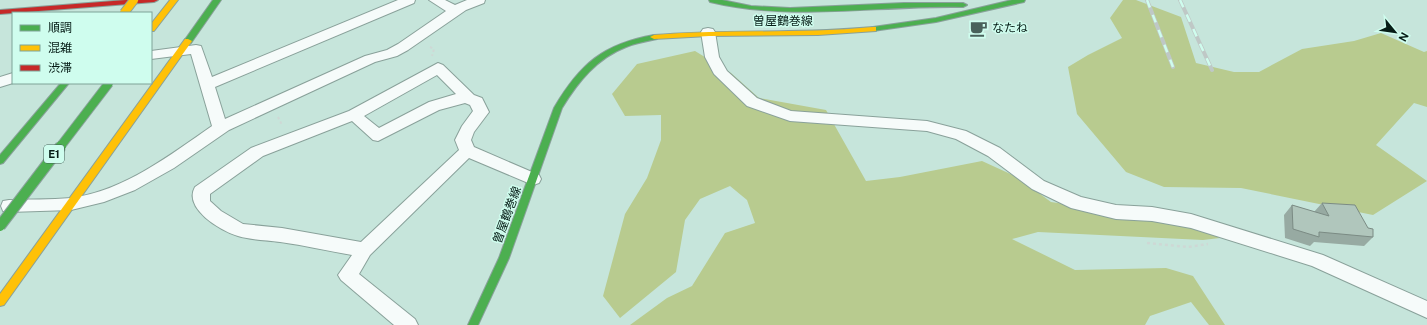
<svg xmlns="http://www.w3.org/2000/svg" width="1427" height="325" font-family="'Public Sans','Noto Sans JP',sans-serif">
<style>
.forest{fill:#b8cb8f}
.lines{fill:none;stroke-linecap:round;stroke-linejoin:round}
.street-casing{stroke:#89a19a;stroke-width:2}
.fast-casing{stroke:#89a19a;stroke-width:2}
.slow-casing{stroke:#89a19a;stroke-width:2}
.jam-casing{stroke:#89a19a;stroke-width:2}
.path-far1{stroke:#ced8d5;stroke-width:2;stroke-dasharray:2.5 2.5;stroke-linecap:butt}
.path{stroke:#ced8d5;stroke-width:2.5;stroke-dasharray:3 3;stroke-linecap:butt}
.street{fill:#f6fbfa;fill-rule:evenodd}
.fast{fill:#4caf50;fill-rule:evenodd}
.slow{fill:#ffc107;fill-rule:evenodd}
.jam{fill:#c62828;fill-rule:evenodd}
.rail-casing{stroke:#bfc8c6;stroke-width:4}
.rail{stroke:#cffdee;stroke-width:2.5;stroke-dasharray:8;stroke-linecap:butt}
.fast-bridge-far1-casing{stroke:#89a19a;stroke-width:10;stroke-linecap:butt}
.fast-bridge-casing{stroke:#89a19a;stroke-width:12;stroke-linecap:butt}
.slow-bridge-casing{stroke:#89a19a;stroke-width:10;stroke-linecap:butt}
.fast-bridge-far1{stroke:#4caf50;stroke-width:8}
.fast-bridge{stroke:#4caf50;stroke-width:10}
.slow-bridge{stroke:#ffc107;stroke-width:8}
.wall{fill:#97aaa2}
.building{fill:#b0c6bc;stroke:#7b8b84}
.labels{text-anchor:middle;stroke-width:3;stroke-linejoin:round;paint-order:stroke}
.shield{fill:#cffdee;stroke:#426057;stroke-width:1}
.shield-label{font-size:11px;font-weight:bold;fill:#061c16}
.street-label{font-size:12px;fill:#061c16;stroke:#cffdee}
.poi-label{font-size:12px;fill:#061c16;stroke:#cffdee;text-anchor:start}
</style>
<rect width="100%" height="100%" fill="#c6e5db"/>
<g class="forest">
<polygon points="1123,0 1136,0 1181,17 1196,63 1234,72 1259,72 1302,49 1354,41 1381,33 1424,52 1427,51 1427,107 1414,103 1376,145 1427,181 1373,215 1241,188 1164,187 1126,172 1077,114 1068,67 1088,55 1122,38 1110,18"/>
<polygon points="695,51 731,73 759,98 826,110 866,181 900,177 982,161 1017,177 1051,202 1190,223 1220,238 1203,240 1038,232 1012,239 1075,270 1166,268 1193,276 1225,325 1209,325 1191,302 1150,316 1145,325 630,325 667,298 692,286 725,233 755,223 747,200 730,186 700,199 685,220 676,272 620,318 603,296 625,214 647,178 661,140 661,115 625,116 612,94 637,64"/>
</g>
<g class="lines">
<defs>
<g id="street">
<path d="M398,0H415L414,3L215,87L225,119L365,56L387,50L398,44L446,11L429,0H445L455,5L467,0H485L484,3L466,10L408,50L397,56L375,62L229,130L174,168L135,190L104,202L71,210L9,212L3,211L1,206L3,201L9,200C29,199 50,200 71,198C124,191 170,155 212,126L191,54L151,59V51L196,45L201,46L212,77Z"/>
<polygon points="708,28 713,29 715,32 719,57 727,71 757,98 791,111 927,121 966,131 1000,148 1044,181 1081,197 1116,205 1152,207 1191,214 1323,255 1427,301 1427,318 1312,266 1191,228 1152,221 1116,219 1071,208 1032,189 988,156 956,139 927,131 790,121 747,106 714,74 705,57 701,32 703,29"/>
<path d="M438,63L443,65L474,95L482,98L489,112L474,132L471,140L474,147L539,175L541,179L539,183L533,185L469,158L370,255L359,274L415,319L418,325H394L341,280L338,275L352,255C328,251 304,245 280,242C266,240 251,240 238,236C220,231 183,208 195,187L251,148L349,111ZM437,75L456,94L429,102L379,128L364,116ZM465,103L470,105L473,111L462,126L455,140L459,150L361,242L282,228L243,224L221,211L210,201V194L263,156L352,121L373,140L378,141L439,110Z"/>
<polygon points="13,73 13,83 0,87 0,77"/>
</g>
<g id="fast">
<polygon points="213,0 221,0 191,43 185,43 184,41"/>
<path d="M709,0H722L751,6L790,8L904,3H963L967,5L963,7C878,5 794,22 710,2Z"/>
<polygon points="1012,0 1025,0 1024,2 936,22 873,31 869,29 873,27 936,18"/>
<path d="M654,35L658,37L657,39C647,41 636,43 626,47C597,58 578,82 562,108L509,258L478,325H468L499,258L554,108C580,64 603,44 654,35Z"/>
<polygon points="61,83 69,83 3,163 0,164 0,155"/>
</g>
<g id="slow">
<polygon points="170,0 178,0 154,31 151,31 151,24"/>
<path d="M873,27H876V31L818,35L709,36L654,39L650,37L654,35C727,29 800,34 873,27Z"/>
<polygon points="185,39 188,39 192,41 4,305 0,306 0,294"/>
</g>
<polygon id="jam" points="126,0 158,0 154,2 0,14 0,10"/>
</defs>
<use href="#street" class="street-casing"/>
<use href="#fast" class="fast-casing"/>
<use href="#slow" class="slow-casing"/>
<use href="#jam" class="jam-casing"/>
<g class="path-far1">
<polyline points="430,47 434,49 432,56"/>
<polyline points="278,117 282,125"/>
</g>
<polyline class="path" points="1147,243 1188,247 1208,244"/>
<use href="#street" class="street"/>
<use href="#fast" class="fast"/>
<use href="#slow" class="slow"/>
<use href="#jam" class="jam"/>
<defs>
<g id="rail">
<polyline points="1147,0 1173,67"/>
<polyline points="1180,0 1212,70"/>
</g>
</defs>
<use href="#rail" class="rail-casing"/>
<use href="#rail" class="rail"/>
<defs>
<polyline id="fast-bridge-far1" points="60,147 109,83"/>
<polyline id="fast-bridge" points="0,226 61,146"/>
<polyline id="slow-bridge" points="124,13 134,0"/>
</defs>
<use href="#fast-bridge-far1" class="fast-bridge-far1-casing"/>
<use href="#fast-bridge" class="fast-bridge-casing"/>
<use href="#slow-bridge" class="slow-bridge-casing"/>
<use href="#fast-bridge-far1" class="fast-bridge-far1"/>
<use href="#fast-bridge" class="fast-bridge"/>
<use href="#slow-bridge" class="slow-bridge"/>
</g>
<polygon class="wall" points="1322,203 1373,237 1364,246 1314,242 1310,246 1285,238 1284,215 1292,205 1314,212"/>
<polygon class="building" points="1322,203 1355,205 1368,228 1373,229 1373,237 1319,232 1319,237 1293,229 1292,205 1329,216"/>
<defs>
<symbol id="cafe-bare" viewBox="-9 -9 18 18"><path d="M-5.5-4.5H6V0H3Q3 3.5 0 3.5H-2.5Q-5.5 3.5-5.5 0ZM3-3.2v2h1.7v-2ZM-6 4.5H4V6H-6Z" fill="#49625b" stroke="#cffdee" stroke-width="2.5" paint-order="stroke"/></symbol>
</defs>
<g fill-rule="evenodd">
<use href="#cafe-bare" x="966" y="16" width="25" height="25"/>
</g>
<g class="labels">
<rect class="shield" x="44" y="145" width="20" height="18" rx="3"/>
<g class="shield-label">
<text x="54" y="158">E1</text>
</g>
<g class="street-label">
<text x="783" y="25">曽屋鶴巻線</text>
<text transform="translate(507 215) rotate(-70)" y="4">曽屋鶴巻線</text>
</g>
<g class="poi-label">
<text x="992" y="32">なたね</text>
</g>
</g>
<rect x="12" y="12" width="140" height="72" fill="#cffdee" stroke="#7fa398"/>
<rect x="20" y="25" width="20" height="6" fill="#4caf50" stroke="#7fa398"/>
<text x="48" y="32" font-size="12" fill="#061c16">順調</text>
<rect x="20" y="45" width="20" height="6" fill="#ffc107" stroke="#7fa398"/>
<text x="48" y="52" font-size="12" fill="#061c16">混雑</text>
<rect x="20" y="65" width="20" height="6" fill="#c62828" stroke="#7fa398"/>
<text x="48" y="72" font-size="12" fill="#061c16">渋滞</text>
<g transform="translate(1395 32) rotate(119)" stroke="#cffdee" stroke-width="3" paint-order="stroke">
<path d="M0-3L7 15L0 10L-7 15Z" fill="#061c16"/>
<text y="-6" font-size="11" font-weight="bold" text-anchor="middle" fill="#061c16">N</text>
</g>
</svg>
